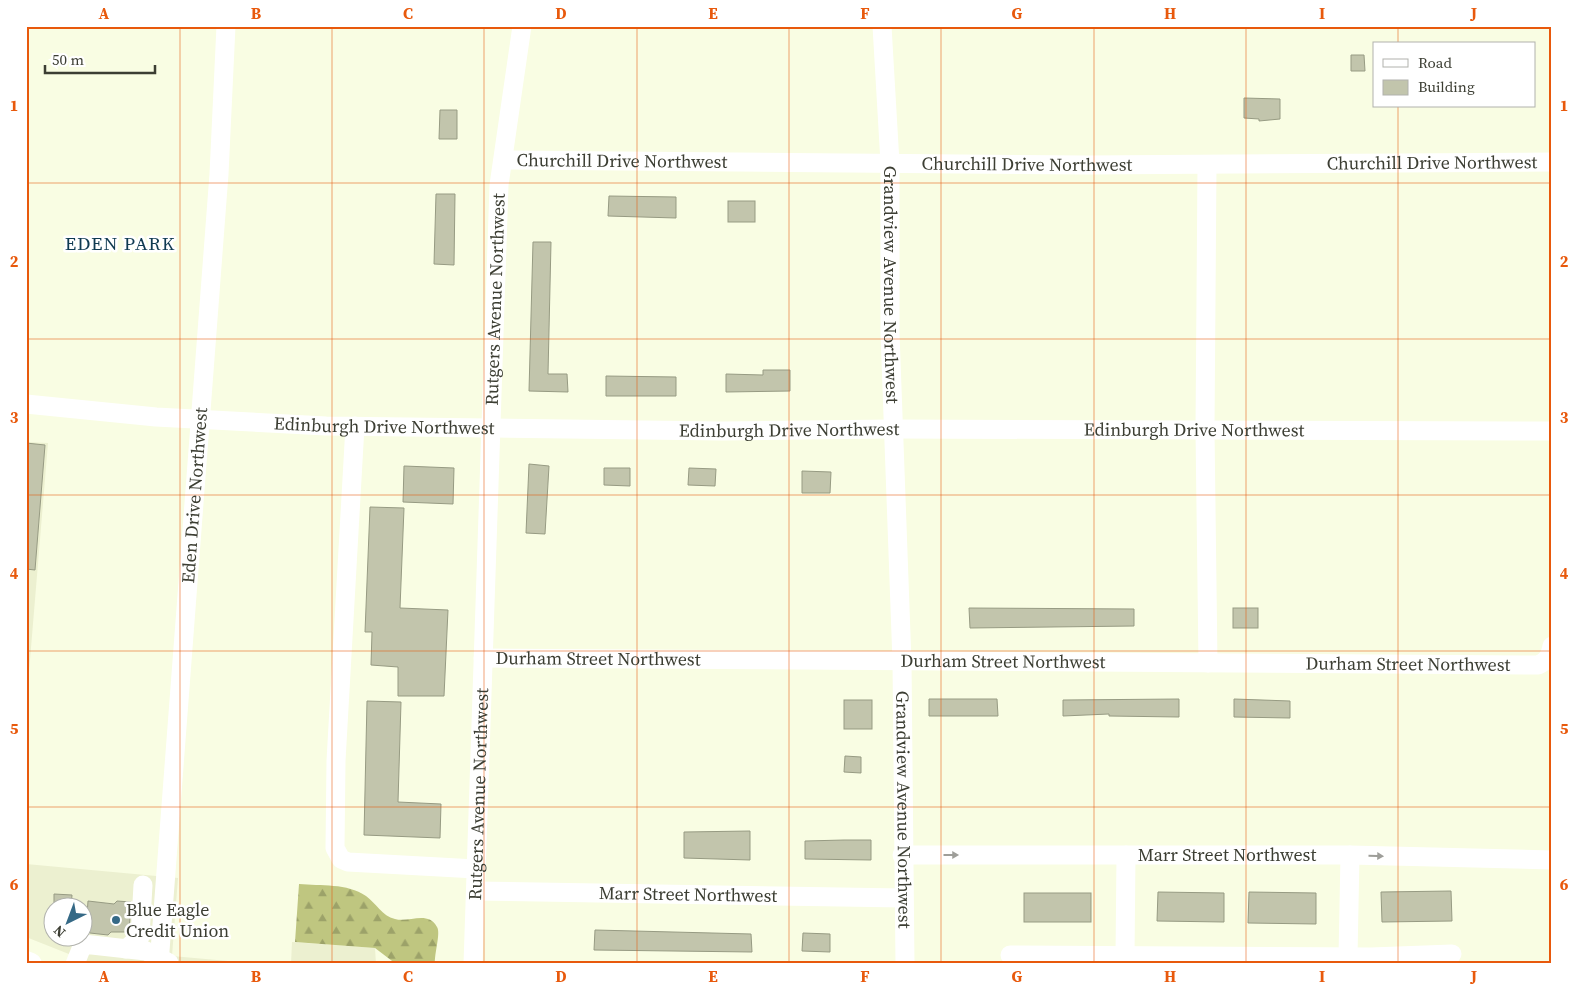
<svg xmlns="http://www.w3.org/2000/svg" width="1578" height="990" font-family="'Source Serif 4',serif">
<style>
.built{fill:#ecf0d0;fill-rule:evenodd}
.forest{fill:url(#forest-firs)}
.building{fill:#c2c5ac;stroke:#979b83}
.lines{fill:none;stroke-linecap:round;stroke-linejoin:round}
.minor{stroke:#fff;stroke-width:19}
.major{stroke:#fff;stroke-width:22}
.oneway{fill:#9e9e99}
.grid{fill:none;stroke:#e8590c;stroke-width:1;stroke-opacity:0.55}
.poi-dot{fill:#356986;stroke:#fff;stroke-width:2}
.labels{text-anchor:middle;stroke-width:5;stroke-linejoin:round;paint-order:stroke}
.street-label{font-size:18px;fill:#3c3e33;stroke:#fff}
.poi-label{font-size:18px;fill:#3c3e33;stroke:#fff;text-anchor:start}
.neighbourhood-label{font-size:19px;letter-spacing:1px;fill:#0f3a50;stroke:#fff}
.neatline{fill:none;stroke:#e8590c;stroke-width:2}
.grid-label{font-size:16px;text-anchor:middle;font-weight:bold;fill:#e8590c}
</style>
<defs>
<pattern id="forest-firs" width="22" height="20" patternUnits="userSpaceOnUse" patternTransform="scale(1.25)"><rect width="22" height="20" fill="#bfc680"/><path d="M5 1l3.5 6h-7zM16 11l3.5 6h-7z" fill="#9ca269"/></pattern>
</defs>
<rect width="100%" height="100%" fill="#f9fde3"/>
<g class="built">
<polygon points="26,442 48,443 26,708"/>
<path d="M26,864L178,878L172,956L261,964H94L26,937ZM52,908H82V938H52Z"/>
<polygon points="292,942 375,948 376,964 291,964"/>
</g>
<path class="forest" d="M299,884C321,886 347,883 366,896C376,903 382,916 395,919C409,923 428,910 437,927C441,933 434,954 435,964H396L375,948L295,942Z"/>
<g class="building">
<polygon points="1351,55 1364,55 1365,71 1351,71"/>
<polygon points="1244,98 1280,99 1280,119 1259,121 1259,119 1244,118"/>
<polygon points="440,110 457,110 457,139 439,139"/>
<polygon points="436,194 455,194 454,265 434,264"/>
<polygon points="609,196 676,197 676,218 608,216"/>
<rect x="728" y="201" width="27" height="21"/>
<polygon points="533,242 551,242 548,374 567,374 568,392 529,391"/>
<polygon points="763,370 790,370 790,391 726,392 726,374 763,375"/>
<polygon points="606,376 676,377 676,396 606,396"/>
<polygon points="26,443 45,445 35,570 26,569"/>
<polygon points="529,464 549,466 545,534 526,533"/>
<polygon points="404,466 454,468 453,504 403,502"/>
<polygon points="604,468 630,468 630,486 604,485"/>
<polygon points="689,468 716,469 715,486 688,485"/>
<polygon points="802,471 831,472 830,493 802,493"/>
<polygon points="370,507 404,508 400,608 448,610 444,696 398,696 398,667 371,665 372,632 365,632"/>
<polygon points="969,608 1134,609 1134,626 970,628"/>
<rect x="1233" y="608" width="25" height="20"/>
<polygon points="929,699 997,699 998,716 929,716"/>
<polygon points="1179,699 1179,717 1109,716 1109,714 1063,716 1063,700"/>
<polygon points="1234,699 1290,701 1290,718 1234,717"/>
<rect x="844" y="700" width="28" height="29"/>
<polygon points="367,701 401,702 398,802 441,804 440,838 364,835"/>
<polygon points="845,756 861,757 861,773 844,772"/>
<polygon points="750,831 750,860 684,858 684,832"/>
<polygon points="844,840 871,840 871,860 805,859 805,841"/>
<polygon points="1451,891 1452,921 1382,922 1381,892"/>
<polygon points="1158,892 1224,893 1224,922 1157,921"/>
<polygon points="1249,892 1316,893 1316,924 1248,923"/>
<rect x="1024" y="893" width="67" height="29"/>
<polygon points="54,894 72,895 71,908 54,908"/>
<polygon points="88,901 114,904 117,901 131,902 129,932 111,932 108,935 90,933 86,929"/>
<polygon points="595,930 751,934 752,952 594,950"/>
<polygon points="803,933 830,934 830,952 802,951"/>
</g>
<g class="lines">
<g class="minor">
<path id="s1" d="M882,26L890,163V333L902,662L905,964"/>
<path id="s2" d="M503,160L1087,165L1552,162"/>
<polyline points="1207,165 1205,430 1208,663"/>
<path id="s3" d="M26,404L156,417L326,426L722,431L892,429L1552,431"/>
<polyline points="355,426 336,761 335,848 341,859 348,862 476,869"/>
<path id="s4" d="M483,658L1538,665C1547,661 1550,657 1552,646"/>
<path id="s5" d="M902,855H1350L1552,860"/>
<path id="s6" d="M476,891L903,898"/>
<polyline points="126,949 140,937 143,885"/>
<polyline points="1010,955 1371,957 1452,954"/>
<polyline points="1125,956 1126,855"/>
<polyline points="1348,956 1350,855"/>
<polyline points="75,964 83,944 146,951 169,963"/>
<path id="s7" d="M159,964L219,174L226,26"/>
<path id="s8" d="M473,964L499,185L522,26"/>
</g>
<polyline class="major" points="26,962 31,964"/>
</g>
<defs><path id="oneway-solid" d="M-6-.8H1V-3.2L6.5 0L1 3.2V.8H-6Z" transform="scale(1.25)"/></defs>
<g class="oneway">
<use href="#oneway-solid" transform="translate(951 855)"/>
<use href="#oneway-solid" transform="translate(1376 856) rotate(1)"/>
</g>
<path class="grid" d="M180,26V964M332,26V964M484,26V964M637,26V964M789,26V964M941,26V964M1094,26V964M1246,26V964M1398,26V44M1398,106V964M26,183H1552M26,339H1552M26,495H1552M26,651H1552M26,807H1552"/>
<circle class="poi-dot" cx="116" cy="920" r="5"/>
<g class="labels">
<g class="street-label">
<text dy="6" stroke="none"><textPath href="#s2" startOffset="119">Churchill Drive Northwest</textPath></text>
<text dy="6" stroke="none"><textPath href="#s2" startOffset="929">Churchill Drive Northwest</textPath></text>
<text dy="6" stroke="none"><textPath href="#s2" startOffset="524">Churchill Drive Northwest</textPath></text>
<text dy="6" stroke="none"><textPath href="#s1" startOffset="259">Grandview Avenue Northwest</textPath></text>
<text dy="6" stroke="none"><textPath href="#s8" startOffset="665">Rutgers Avenue Northwest</textPath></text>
<text dy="6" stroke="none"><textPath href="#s3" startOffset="359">Edinburgh Drive Northwest</textPath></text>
<text dy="6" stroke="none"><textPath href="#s3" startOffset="764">Edinburgh Drive Northwest</textPath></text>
<text dy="6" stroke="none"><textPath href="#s3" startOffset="1169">Edinburgh Drive Northwest</textPath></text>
<text dy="6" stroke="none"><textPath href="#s7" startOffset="470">Eden Drive Northwest</textPath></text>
<text dy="6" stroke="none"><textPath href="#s4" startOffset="115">Durham Street Northwest</textPath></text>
<text dy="6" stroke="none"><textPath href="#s4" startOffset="520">Durham Street Northwest</textPath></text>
<text dy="6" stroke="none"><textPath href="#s4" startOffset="925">Durham Street Northwest</textPath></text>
<text dy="6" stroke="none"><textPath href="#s8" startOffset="170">Rutgers Avenue Northwest</textPath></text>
<text dy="6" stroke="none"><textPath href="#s1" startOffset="784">Grandview Avenue Northwest</textPath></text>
<text dy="6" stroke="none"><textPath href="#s5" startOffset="325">Marr Street Northwest</textPath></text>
<text dy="6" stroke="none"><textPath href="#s6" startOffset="212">Marr Street Northwest</textPath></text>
</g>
<g class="poi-label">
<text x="126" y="916">Blue Eagle<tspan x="126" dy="21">Credit Union</tspan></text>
</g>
<g class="neighbourhood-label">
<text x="120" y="250">EDEN PARK</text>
</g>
</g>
<rect width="1578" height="990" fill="none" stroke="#ffffff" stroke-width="55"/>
<rect x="1373" y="42" width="162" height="65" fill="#ffffff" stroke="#b1b2ad"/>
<rect x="1383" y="59" width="25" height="8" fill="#ffffff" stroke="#b1b2ad"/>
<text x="1418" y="68" font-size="15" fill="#3c3e33">Road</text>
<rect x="1383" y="80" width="25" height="15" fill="#c2c5ac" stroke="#b1b2ad"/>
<text x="1418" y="92" font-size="15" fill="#3c3e33">Building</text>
<g transform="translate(68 922) rotate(222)"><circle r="24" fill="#ffffff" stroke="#b1b2ad"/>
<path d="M0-4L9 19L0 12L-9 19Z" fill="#356986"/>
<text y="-8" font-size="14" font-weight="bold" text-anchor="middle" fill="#3c3e33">N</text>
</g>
<path d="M45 65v8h110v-8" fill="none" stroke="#3c3e33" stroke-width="2.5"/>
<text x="52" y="65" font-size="15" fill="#3c3e33" stroke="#ffffff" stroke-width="4" paint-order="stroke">50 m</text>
<rect x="28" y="28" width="1522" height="934" class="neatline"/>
<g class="grid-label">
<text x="104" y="19">A</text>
<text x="256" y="19">B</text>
<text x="408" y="19">C</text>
<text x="561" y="19">D</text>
<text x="713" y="19">E</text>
<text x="865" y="19">F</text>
<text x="1017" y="19">G</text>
<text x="1170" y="19">H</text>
<text x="1322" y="19">I</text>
<text x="1474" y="19">J</text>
<text x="14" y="111">1</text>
<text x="1564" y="111">1</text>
<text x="14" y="267">2</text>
<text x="1564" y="267">2</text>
<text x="14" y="423">3</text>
<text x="1564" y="423">3</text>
<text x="14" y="579">4</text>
<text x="1564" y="579">4</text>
<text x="14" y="734">5</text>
<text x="1564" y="734">5</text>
<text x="14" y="890">6</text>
<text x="1564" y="890">6</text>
<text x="104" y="982">A</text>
<text x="256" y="982">B</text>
<text x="408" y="982">C</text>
<text x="561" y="982">D</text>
<text x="713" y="982">E</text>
<text x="865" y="982">F</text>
<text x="1017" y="982">G</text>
<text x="1170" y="982">H</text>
<text x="1322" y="982">I</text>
<text x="1474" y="982">J</text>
</g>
</svg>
